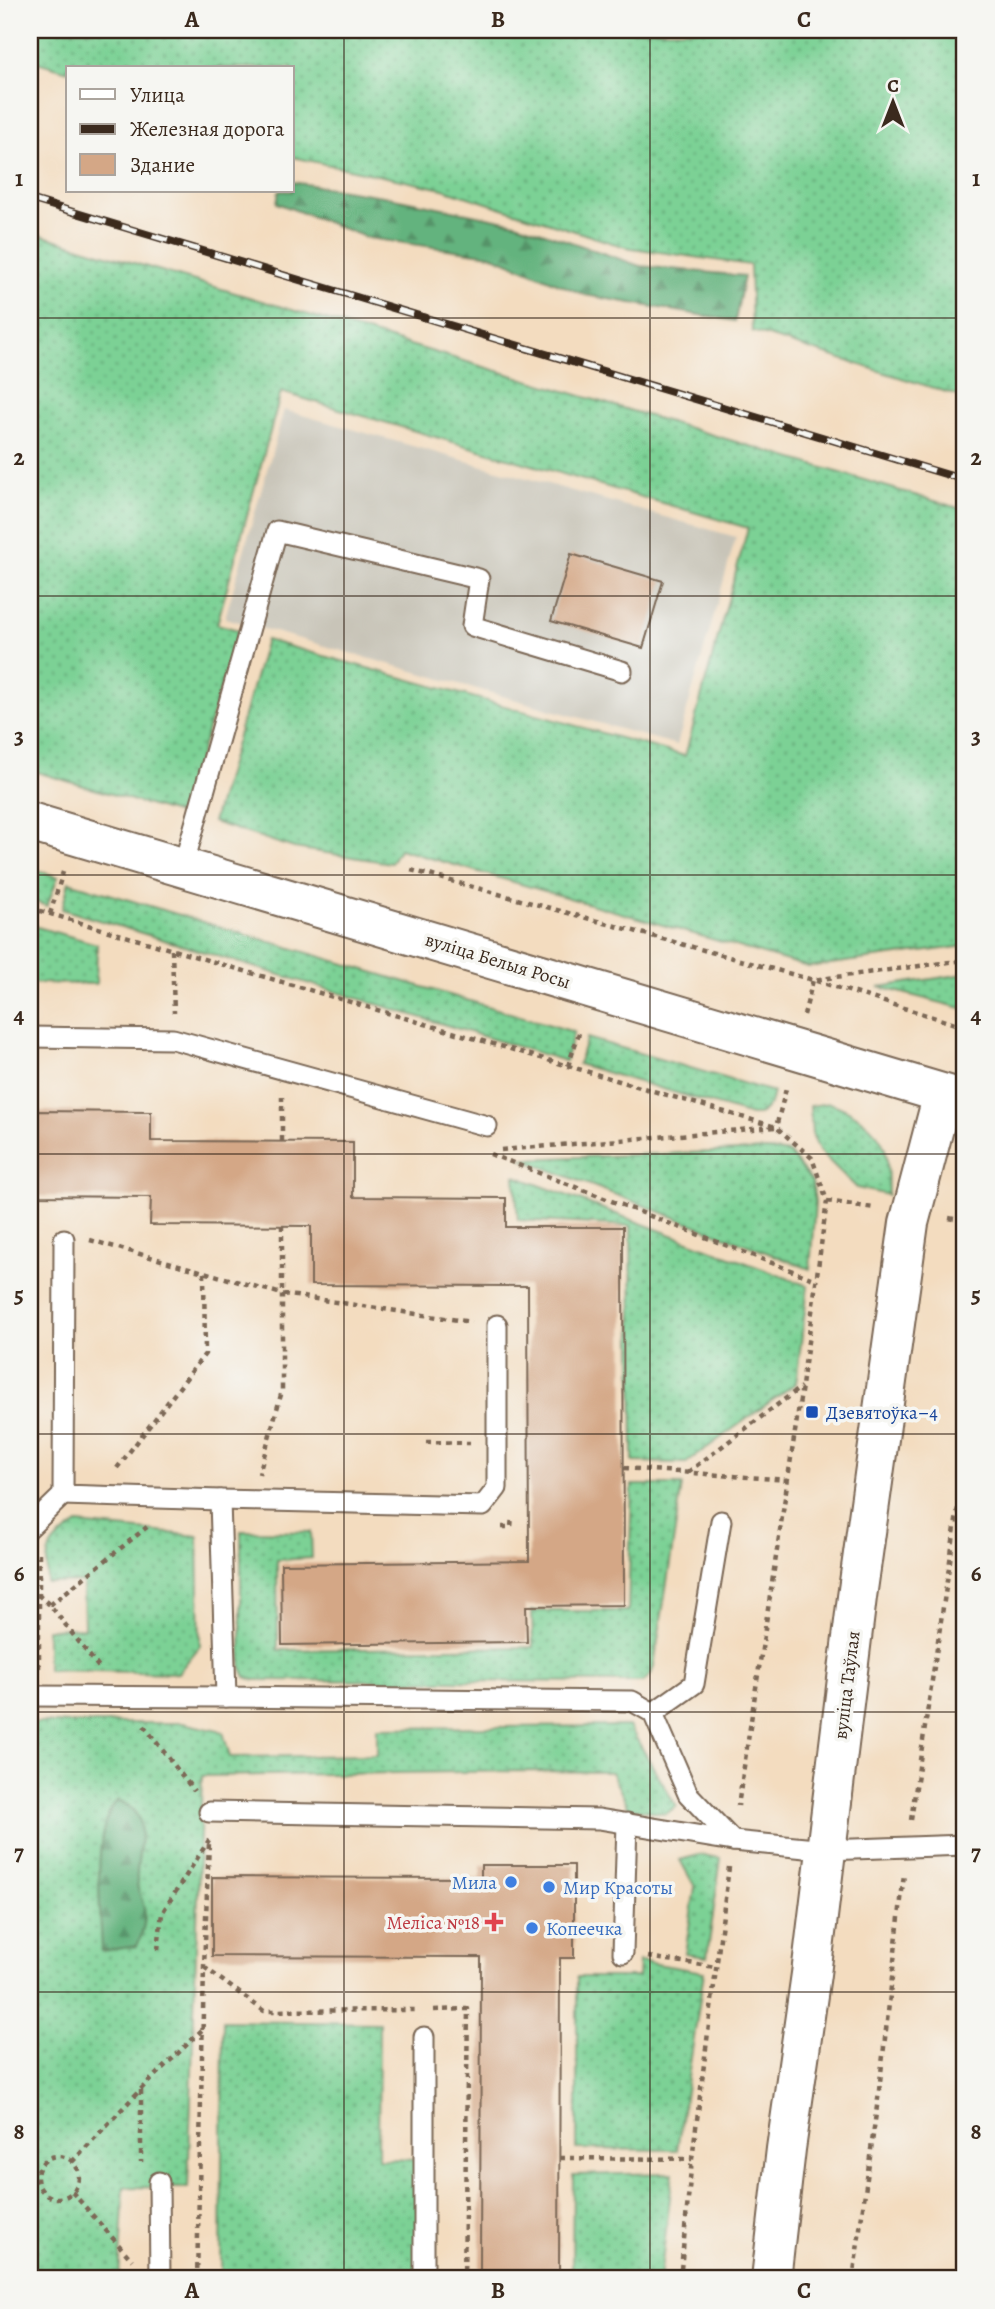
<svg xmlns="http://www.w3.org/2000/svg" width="995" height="2309" font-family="Alegreya,serif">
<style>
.industrial{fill:#c8c4b8}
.grass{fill:url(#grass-dots);stroke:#5b7e5a;stroke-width:2}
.forest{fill:url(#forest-firs);stroke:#506e4e;stroke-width:2}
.building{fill:#d4a786}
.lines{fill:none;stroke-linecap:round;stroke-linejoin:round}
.lane-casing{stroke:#7b6856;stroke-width:23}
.secondary-casing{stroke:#7b6856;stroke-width:42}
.path{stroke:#7b6856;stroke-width:4.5;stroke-dasharray:5 5;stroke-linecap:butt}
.lane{stroke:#fff;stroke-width:19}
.secondary{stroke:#fff;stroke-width:38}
.rail-casing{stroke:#3b2a1e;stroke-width:8}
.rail{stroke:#f6f6f2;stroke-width:5;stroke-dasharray:16;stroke-linecap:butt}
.grid{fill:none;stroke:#3b2a1e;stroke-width:2;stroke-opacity:0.55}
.transit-dot{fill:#1a4fb4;stroke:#f6f6f2;stroke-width:2.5}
.shop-dot{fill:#3f7fe0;stroke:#f6f6f2;stroke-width:2.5}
.health-dot{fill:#e0444e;stroke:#f6f6f2;stroke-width:2.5}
.labels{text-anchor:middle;stroke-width:7;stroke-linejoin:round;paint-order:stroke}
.street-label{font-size:19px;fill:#3b2a1e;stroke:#f6f6f2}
.transit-label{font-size:19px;fill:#164399;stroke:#f6f6f2;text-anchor:start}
.shop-label{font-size:19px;fill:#366cbe;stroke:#f6f6f2;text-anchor:start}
.health-label{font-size:19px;fill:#be3a42;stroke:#f6f6f2;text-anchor:end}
.neatline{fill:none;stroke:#3b2a1e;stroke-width:2.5}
.grid-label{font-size:23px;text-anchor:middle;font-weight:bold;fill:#3b2a1e}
</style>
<defs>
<pattern id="grass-dots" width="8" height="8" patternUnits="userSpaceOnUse" patternTransform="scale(1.75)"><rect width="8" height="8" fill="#7bd195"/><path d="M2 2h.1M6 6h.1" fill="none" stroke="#66aa79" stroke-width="1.8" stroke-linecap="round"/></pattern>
<pattern id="forest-firs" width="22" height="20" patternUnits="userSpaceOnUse" patternTransform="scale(1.75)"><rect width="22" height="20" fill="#64b37e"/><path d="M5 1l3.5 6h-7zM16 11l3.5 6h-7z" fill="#549267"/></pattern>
</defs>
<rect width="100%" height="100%" fill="#f6f6f2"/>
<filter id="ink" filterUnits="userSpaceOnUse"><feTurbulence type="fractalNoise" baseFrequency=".0143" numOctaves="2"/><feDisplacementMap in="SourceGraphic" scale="14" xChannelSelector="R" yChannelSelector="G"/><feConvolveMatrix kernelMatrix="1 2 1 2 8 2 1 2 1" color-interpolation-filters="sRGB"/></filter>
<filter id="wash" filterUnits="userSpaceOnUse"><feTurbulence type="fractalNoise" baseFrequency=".00686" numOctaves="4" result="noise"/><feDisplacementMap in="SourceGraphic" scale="28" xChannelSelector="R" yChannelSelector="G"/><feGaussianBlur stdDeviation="1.57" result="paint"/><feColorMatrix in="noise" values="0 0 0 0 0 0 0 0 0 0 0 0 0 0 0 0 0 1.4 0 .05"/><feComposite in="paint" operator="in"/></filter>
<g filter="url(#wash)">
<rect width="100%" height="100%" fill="#f3dcbf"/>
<polygon class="industrial" points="284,410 736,537 677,745 225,618"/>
<g class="grass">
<polygon points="30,30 933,30 965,39 965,398 752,331 750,265 625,247 443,189 292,157 292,68 68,68 68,71 30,60"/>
<polygon points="30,232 965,510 965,946 808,967 399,849 391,863 294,848 213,822 266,640 685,756 748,528 281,392 217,624 238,630 182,815 30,770"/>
<polygon points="30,868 58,877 47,906 30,900"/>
<polygon points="69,882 574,1032 565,1061 62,909"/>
<polygon points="30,925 97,944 96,984 30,983"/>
<polygon points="965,974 965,1009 879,987"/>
<polygon points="587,1038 773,1092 770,1104 759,1115 751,1115 578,1064"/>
<path d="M829,1103C850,1109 878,1127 885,1149C889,1163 887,1181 888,1195L857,1188L819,1151L812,1134L810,1106Z"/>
<polygon points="768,1150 789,1153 812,1182 815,1202 810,1269 522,1159"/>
<polygon points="515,1176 808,1286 796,1383 686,1463 633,1462 631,1226 518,1220"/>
<polygon points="632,1485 682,1485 654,1666 651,1675 643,1682 254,1680 246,1677 241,1666 241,1531 311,1532 312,1558 277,1560 278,1650 533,1647 532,1611 628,1611"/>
<path d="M78,1524L198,1536L200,1646L178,1673L47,1670V1629L84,1628L83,1582L47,1583C46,1546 48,1544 78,1524Z"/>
<polygon points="30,1723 183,1723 223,1732 230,1757 377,1755 377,1728 629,1726 676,1806 666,1814 629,1808 611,1772 529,1771 202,1776 188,2188 124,2187 119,2279 30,2279"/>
<polygon points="699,1855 721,1858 707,1957 685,1954 695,1887 680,1860"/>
<polygon points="639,1961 704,1972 677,2150 577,2149 577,1977 638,1977"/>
<polygon points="223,2021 379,2023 378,2159 421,2160 420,2279 221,2279"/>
<polygon points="673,2173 660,2279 572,2279 573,2175"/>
</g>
<g class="forest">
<polygon points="292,182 389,197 516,223 640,266 744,276 735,321 585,295 491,255 368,238 277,203 279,191 292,191"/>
<path d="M118,1800C157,1817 134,1852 137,1883C137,1890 141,1896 143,1904C147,1917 143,1934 137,1946L102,1951C101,1914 90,1825 118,1800Z"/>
</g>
<g id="blocks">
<g class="building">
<polygon points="571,554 663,581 643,648 551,621"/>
<polygon points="30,1111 151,1112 151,1141 353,1142 353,1197 506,1198 506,1227 623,1227 624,1605 526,1606 527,1642 282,1645 281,1564 529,1561 528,1286 311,1285 311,1226 150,1225 151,1197 30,1196"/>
<polygon points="481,1865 574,1865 574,1958 560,1958 559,2279 480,2279 481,1957 212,1956 212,1877 481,1878"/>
</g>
</g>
</g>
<g filter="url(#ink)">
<use href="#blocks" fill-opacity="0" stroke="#7b6856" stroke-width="2"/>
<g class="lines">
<defs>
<g id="lane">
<polyline points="183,867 277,531 479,579 472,626 622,671"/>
<polyline points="30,1037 173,1039 487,1126"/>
<polyline points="64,1239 63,1495 220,1500 226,1697 632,1701 653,1713 688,1794 733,1841"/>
<polyline points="220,1500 483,1506 497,1488 497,1325"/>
<polyline points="30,1527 63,1495"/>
<polyline points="30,1696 226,1697"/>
<polyline points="653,1713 694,1684 721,1521"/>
<polyline points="209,1812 599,1819 733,1841 826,1850 965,1845"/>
<polyline points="623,1953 627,1823"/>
<polyline points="159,2182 160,2279"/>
<polyline points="424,2279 424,2037"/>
</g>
<g id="secondary">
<polyline points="30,822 965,1100"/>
<polyline points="771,2279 786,2149 811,1974 857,1597 909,1223 943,1094"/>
</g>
</defs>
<use href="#lane" class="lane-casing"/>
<use href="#secondary" class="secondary-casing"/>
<g class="path">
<polyline points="411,870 813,980 965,1027"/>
<polyline points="30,908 776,1127 812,1158 827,1201 802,1386 738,1806"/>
<polyline points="50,914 63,872"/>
<polyline points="172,950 174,1013"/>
<polyline points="804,1015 813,980 965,960"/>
<polyline points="568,1066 579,1033"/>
<polyline points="282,1141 282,1097"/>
<polyline points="501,1150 776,1127 787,1085"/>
<polyline points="490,1154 816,1280"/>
<polyline points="827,1201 874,1208"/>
<polyline points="949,1218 965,1221"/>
<polyline points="282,1225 282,1294 471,1322"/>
<polyline points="90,1240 282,1294 282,1391 259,1474"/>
<polyline points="426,1442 470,1443"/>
<polyline points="117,1468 205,1354 204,1271"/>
<polyline points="624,1468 788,1480"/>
<polyline points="688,1472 801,1387"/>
<polyline points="502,1527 511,1527 512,1516"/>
<polyline points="39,1553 39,1670"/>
<polyline points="30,1588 50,1605 100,1669"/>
<polyline points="50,1605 147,1527"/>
<polyline points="144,1726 194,1791"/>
<polyline points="911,1820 965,1461"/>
<polyline points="158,1950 162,1913 209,1840"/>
<polyline points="648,1957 716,1967"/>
<polyline points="204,1967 264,2011 415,2010"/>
<polyline points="434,2010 468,2009 464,2279"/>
<polyline points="141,2090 141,2162"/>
<circle cx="58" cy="2177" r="21"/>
<polyline points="560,2158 692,2159"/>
<polyline points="72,2162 141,2089 203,2029"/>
<polyline points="72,2192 132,2260"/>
<polyline points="197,2279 204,1967 209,1842"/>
<polyline points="680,2279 692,2159 729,1867"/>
<polyline points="853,2279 878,2099 904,1874"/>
</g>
<use href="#lane" class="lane"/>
<use href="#secondary" class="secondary"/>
<defs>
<polyline id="rail" points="30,199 965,480"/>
</defs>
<use href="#rail" class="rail-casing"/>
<use href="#rail" class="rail"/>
</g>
</g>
<path class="grid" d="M344,30V2279M650,30V2279M30,318H965M30,596H965M30,875H965M30,1154H965M30,1434H965M30,1712H965M30,1992H965"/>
<rect class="transit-dot" x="805" y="1405" width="14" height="14" rx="3.5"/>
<g class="shop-dot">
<circle cx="511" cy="1882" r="7"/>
<circle cx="549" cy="1887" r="7"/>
<circle cx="532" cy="1928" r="7"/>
</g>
<path class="health-dot" d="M490.5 1911.5h7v7h7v7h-7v7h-7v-7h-7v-7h7z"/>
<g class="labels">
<g class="street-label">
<text transform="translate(498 960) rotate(17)" y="7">вуліца Белыя Росы</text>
<text transform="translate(846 1685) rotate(-83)" y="7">вуліца Таўлая</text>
</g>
<g class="transit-label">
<text x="826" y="1419">Дзевятоўка–4</text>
</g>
<g class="shop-label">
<text x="497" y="1889" text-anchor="end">Мила</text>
<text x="563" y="1894">Мир Красоты</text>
<text x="546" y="1935">Копеечка</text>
</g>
<g class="health-label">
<text x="480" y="1929">Меліса №18</text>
</g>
</g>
<rect width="995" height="2309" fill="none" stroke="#f6f6f2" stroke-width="77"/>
<rect x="66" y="66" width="228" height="126" fill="#f6f6f2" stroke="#aba49d" stroke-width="2"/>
<rect x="80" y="89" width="35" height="10" fill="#ffffff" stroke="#aba49d" stroke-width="2"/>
<text x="130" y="102" font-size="21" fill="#3b2a1e">Улица</text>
<rect x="80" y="124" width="35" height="10" fill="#3b2a1e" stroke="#aba49d" stroke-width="2"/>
<text x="130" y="136" font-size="21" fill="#3b2a1e">Железная дорога</text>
<rect x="80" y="154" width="35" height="21" fill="#d4a786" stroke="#aba49d" stroke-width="2"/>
<text x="130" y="172" font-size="21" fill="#3b2a1e">Здание</text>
<g transform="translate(893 102)" stroke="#f6f6f2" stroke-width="5" paint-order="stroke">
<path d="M0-5L12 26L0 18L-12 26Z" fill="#3b2a1e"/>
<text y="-10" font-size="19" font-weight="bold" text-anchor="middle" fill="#3b2a1e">С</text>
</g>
<rect x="38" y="38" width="918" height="2232" class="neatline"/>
<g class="grid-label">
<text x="192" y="27">A</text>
<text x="498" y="27">B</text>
<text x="804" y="27">C</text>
<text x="19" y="186">1</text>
<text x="976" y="186">1</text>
<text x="19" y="465">2</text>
<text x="976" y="465">2</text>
<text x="19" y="744">3</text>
<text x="976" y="744">3</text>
<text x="19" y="1023">4</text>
<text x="976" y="1023">4</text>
<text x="19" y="1302">5</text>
<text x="976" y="1302">5</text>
<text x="19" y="1581">6</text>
<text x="976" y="1581">6</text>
<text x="19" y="1860">7</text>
<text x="976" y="1860">7</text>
<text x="19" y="2139">8</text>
<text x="976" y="2139">8</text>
<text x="192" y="2298">A</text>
<text x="498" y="2298">B</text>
<text x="804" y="2298">C</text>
</g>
</svg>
